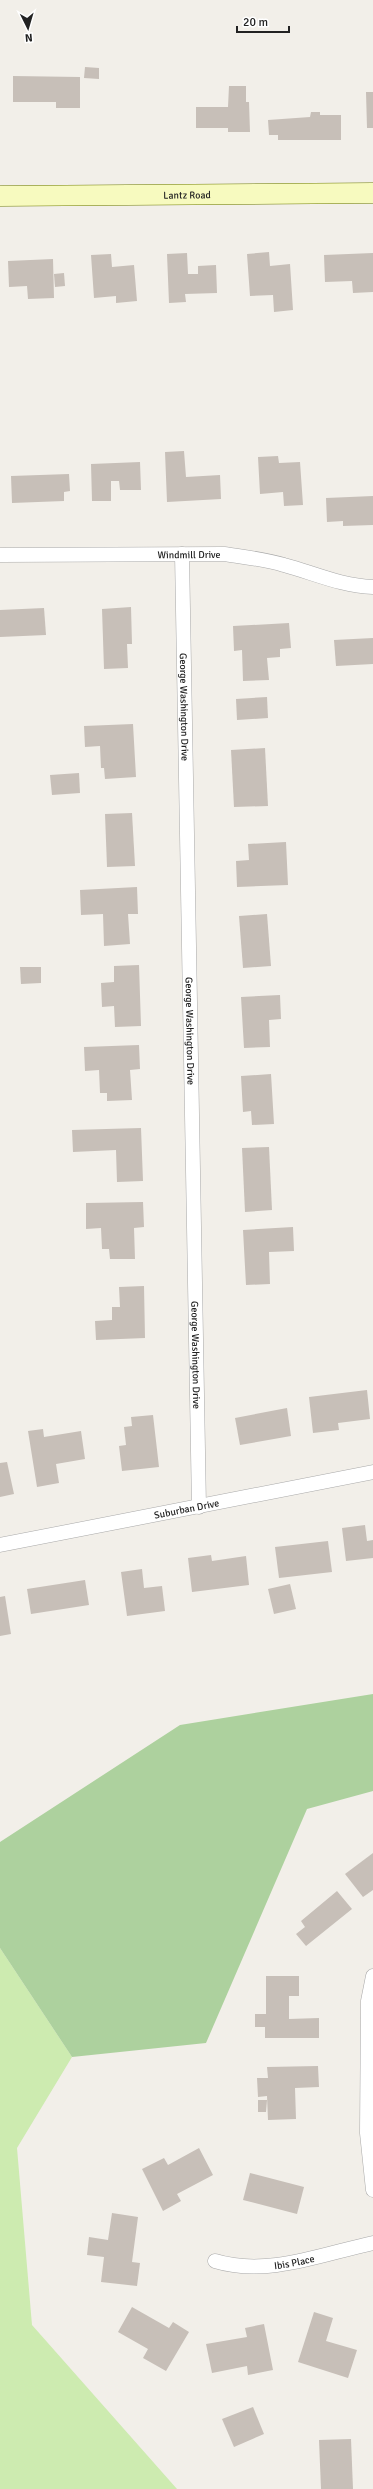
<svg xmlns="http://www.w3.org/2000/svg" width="373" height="2489" font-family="Signika,sans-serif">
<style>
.grass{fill:#cdebb0}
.forest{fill:#add19e}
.building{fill:#c7bfb8}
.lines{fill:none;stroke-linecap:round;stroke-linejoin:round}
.street-casing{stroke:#a9a9a9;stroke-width:15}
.secondary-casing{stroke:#707d05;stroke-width:21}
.street{stroke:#fff;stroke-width:14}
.secondary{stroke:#f7fabf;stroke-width:20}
.labels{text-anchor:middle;stroke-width:3.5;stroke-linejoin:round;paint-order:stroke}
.street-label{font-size:10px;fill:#222;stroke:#fff}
</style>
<rect width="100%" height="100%" fill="#f2efe9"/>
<polygon class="grass" points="0,1948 72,2057 17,2148 32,2325 177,2489 0,2489"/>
<polygon class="forest" points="373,1694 373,1791 307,1809 206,2043 72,2057 0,1948 0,1842 180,1725"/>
<g class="building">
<polygon points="85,67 99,68 99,79 84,78"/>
<polygon points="13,76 80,77 80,108 56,108 56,102 13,102"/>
<polygon points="229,86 246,86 246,102 249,102 250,132 228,132 228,128 196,128 196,107 228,107"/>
<polygon points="366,92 373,92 373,128 367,128"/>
<polygon points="311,112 320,112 320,115 341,115 341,140 278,140 278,135 269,135 268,120 310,117"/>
<polygon points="269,252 270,266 290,264 293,310 274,312 273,295 250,296 247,254"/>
<polygon points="187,253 188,274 198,274 198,266 216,265 217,293 185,294 186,302 169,303 167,254"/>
<polygon points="373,253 373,292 353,293 352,281 325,282 324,255"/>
<polygon points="111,254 112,267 134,265 137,301 116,303 116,296 94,298 91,255"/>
<polygon points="53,259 54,298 28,299 27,286 9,287 8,261"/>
<polygon points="64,273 65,286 55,287 54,274"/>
<polygon points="184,451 186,477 220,475 221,499 167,502 165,452"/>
<polygon points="278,456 279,463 300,462 303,505 284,506 283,492 260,494 258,457"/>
<polygon points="140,462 141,490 120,490 119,481 111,481 111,501 92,501 91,464"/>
<polygon points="69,474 70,491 64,492 64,501 12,503 11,476"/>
<polygon points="373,496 373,525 343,526 343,521 327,522 326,498"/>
<polygon points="131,607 132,644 127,644 128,668 104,669 102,609"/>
<polygon points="44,608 46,635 0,637 0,610"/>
<polygon points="289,623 291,648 280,649 280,657 267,658 269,680 243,681 242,650 234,651 233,626"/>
<polygon points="373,638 373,664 336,666 334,640"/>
<polygon points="267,697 268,718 237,720 236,699"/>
<polygon points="133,724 136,777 105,779 104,768 101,768 100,746 85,747 84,726"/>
<polygon points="265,748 268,806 234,807 231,750"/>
<polygon points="79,773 80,793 52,795 50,775"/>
<polygon points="132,813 135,866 107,867 105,814"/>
<polygon points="286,842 288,885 237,887 236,861 249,860 248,844"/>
<polygon points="137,887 138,914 128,914 130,944 104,946 103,914 81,915 80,890"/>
<polygon points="267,914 271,966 243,968 239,916"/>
<polygon points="139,965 141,1026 115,1027 114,1006 102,1007 101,983 114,982 114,966"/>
<polygon points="20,967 41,967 41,983 21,984"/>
<polygon points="280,995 281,1019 269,1020 270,1047 244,1048 241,997"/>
<polygon points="139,1045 140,1069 130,1070 132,1100 107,1101 107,1093 100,1093 99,1070 85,1071 84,1047"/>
<polygon points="271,1074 274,1124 252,1125 251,1111 243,1112 241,1076"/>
<polygon points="141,1128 143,1181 117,1182 116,1150 73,1152 72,1130"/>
<polygon points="269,1147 272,1210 245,1212 242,1148"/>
<polygon points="143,1202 144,1227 134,1228 135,1259 110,1259 109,1249 102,1249 101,1228 86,1229 86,1203"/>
<polygon points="293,1227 294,1251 269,1252 270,1284 246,1285 243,1230"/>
<polygon points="144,1286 145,1338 96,1340 95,1321 112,1320 112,1307 120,1307 119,1287"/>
<polygon points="367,1390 370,1419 338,1423 339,1430 313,1433 309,1397"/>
<polygon points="287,1408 291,1436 240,1445 235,1418"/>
<polygon points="153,1415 159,1467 122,1471 119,1446 126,1445 124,1427 132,1426 131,1417"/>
<polygon points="43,1429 44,1437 81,1431 85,1459 56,1464 59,1483 37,1487 28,1431"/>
<polygon points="7,1462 14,1494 0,1497 0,1463"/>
<polygon points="365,1525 367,1541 373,1540 373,1558 346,1561 342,1528"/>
<polygon points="328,1541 332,1572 279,1578 275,1547"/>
<polygon points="211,1555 212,1561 246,1556 249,1585 192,1592 188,1558"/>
<polygon points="142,1569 144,1588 162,1586 165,1611 127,1616 121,1572"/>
<polygon points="85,1580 89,1605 31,1614 27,1589"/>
<polygon points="290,1584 296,1609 274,1614 268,1589"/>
<polygon points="5,1596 11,1634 0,1636 0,1597"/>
<polygon points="373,1853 373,1890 363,1897 345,1874"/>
<polygon points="337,1891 352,1909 306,1946 296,1934 305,1927 301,1921"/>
<polygon points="266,1976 299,1976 299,1996 289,1996 289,2019 319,2018 319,2038 265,2038 265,2027 255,2027 255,2014 266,2014"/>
<polygon points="318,2066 319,2087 295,2088 296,2119 268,2120 267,2096 258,2097 257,2078 268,2078 267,2067"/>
<polygon points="258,2100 267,2100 266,2112 258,2112"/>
<polygon points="199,2148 213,2175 177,2194 181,2201 163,2211 142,2169 164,2158 168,2165"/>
<polygon points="250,2173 304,2187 297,2214 243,2200"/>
<polygon points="112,2213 138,2217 132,2262 140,2263 137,2286 101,2282 104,2257 87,2255 89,2237 108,2240"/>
<polygon points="132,2307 169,2328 173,2322 189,2332 166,2371 143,2358 148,2349 118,2332"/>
<polygon points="314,2312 333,2318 326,2341 357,2350 348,2378 298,2362"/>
<polygon points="264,2324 273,2370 248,2375 247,2366 212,2373 206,2344 247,2337 245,2328"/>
<polygon points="253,2407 264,2434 234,2447 222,2419"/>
<polygon points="351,2439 353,2489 321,2489 319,2440"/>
</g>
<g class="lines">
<defs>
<g id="street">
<path id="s1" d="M182,554L199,1507"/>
<path id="s2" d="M0,555L224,554C244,557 264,559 284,565C314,573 341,586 373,587"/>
<path id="s3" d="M0,1545L373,1472"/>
<polyline points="373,1976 368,2001 367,2133 373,2190"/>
<path id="s4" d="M215,2261C267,2277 322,2254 373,2243"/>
</g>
<g id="secondary">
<path id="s5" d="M0,196L373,193"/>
</g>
</defs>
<use href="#street" class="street-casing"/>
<use href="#secondary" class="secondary-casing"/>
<use href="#street" class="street"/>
<use href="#secondary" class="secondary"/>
</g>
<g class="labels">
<g class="street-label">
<text dy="4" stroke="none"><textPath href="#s5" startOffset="187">Lantz Road</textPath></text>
<text dy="4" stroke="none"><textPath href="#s2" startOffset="189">Windmill Drive</textPath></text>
<text dy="4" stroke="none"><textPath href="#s1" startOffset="153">George Washington Drive</textPath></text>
<text dy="4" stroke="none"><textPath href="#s1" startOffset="477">George Washington Drive</textPath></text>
<text dy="4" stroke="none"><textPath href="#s1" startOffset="801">George Washington Drive</textPath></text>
<text dy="4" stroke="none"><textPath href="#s3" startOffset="190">Suburban Drive</textPath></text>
<text dy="4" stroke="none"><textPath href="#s4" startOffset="80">Ibis Place</textPath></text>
</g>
</g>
<g transform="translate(28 28) rotate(175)" stroke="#ffffff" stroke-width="3" paint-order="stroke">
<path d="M0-3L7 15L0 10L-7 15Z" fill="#222222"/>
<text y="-6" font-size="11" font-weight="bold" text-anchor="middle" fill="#222222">N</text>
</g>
<path d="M237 26v6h52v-6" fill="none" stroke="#222222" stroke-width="2"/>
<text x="243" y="26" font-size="12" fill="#222222" stroke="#ffffff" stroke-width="3" paint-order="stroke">20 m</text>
</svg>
